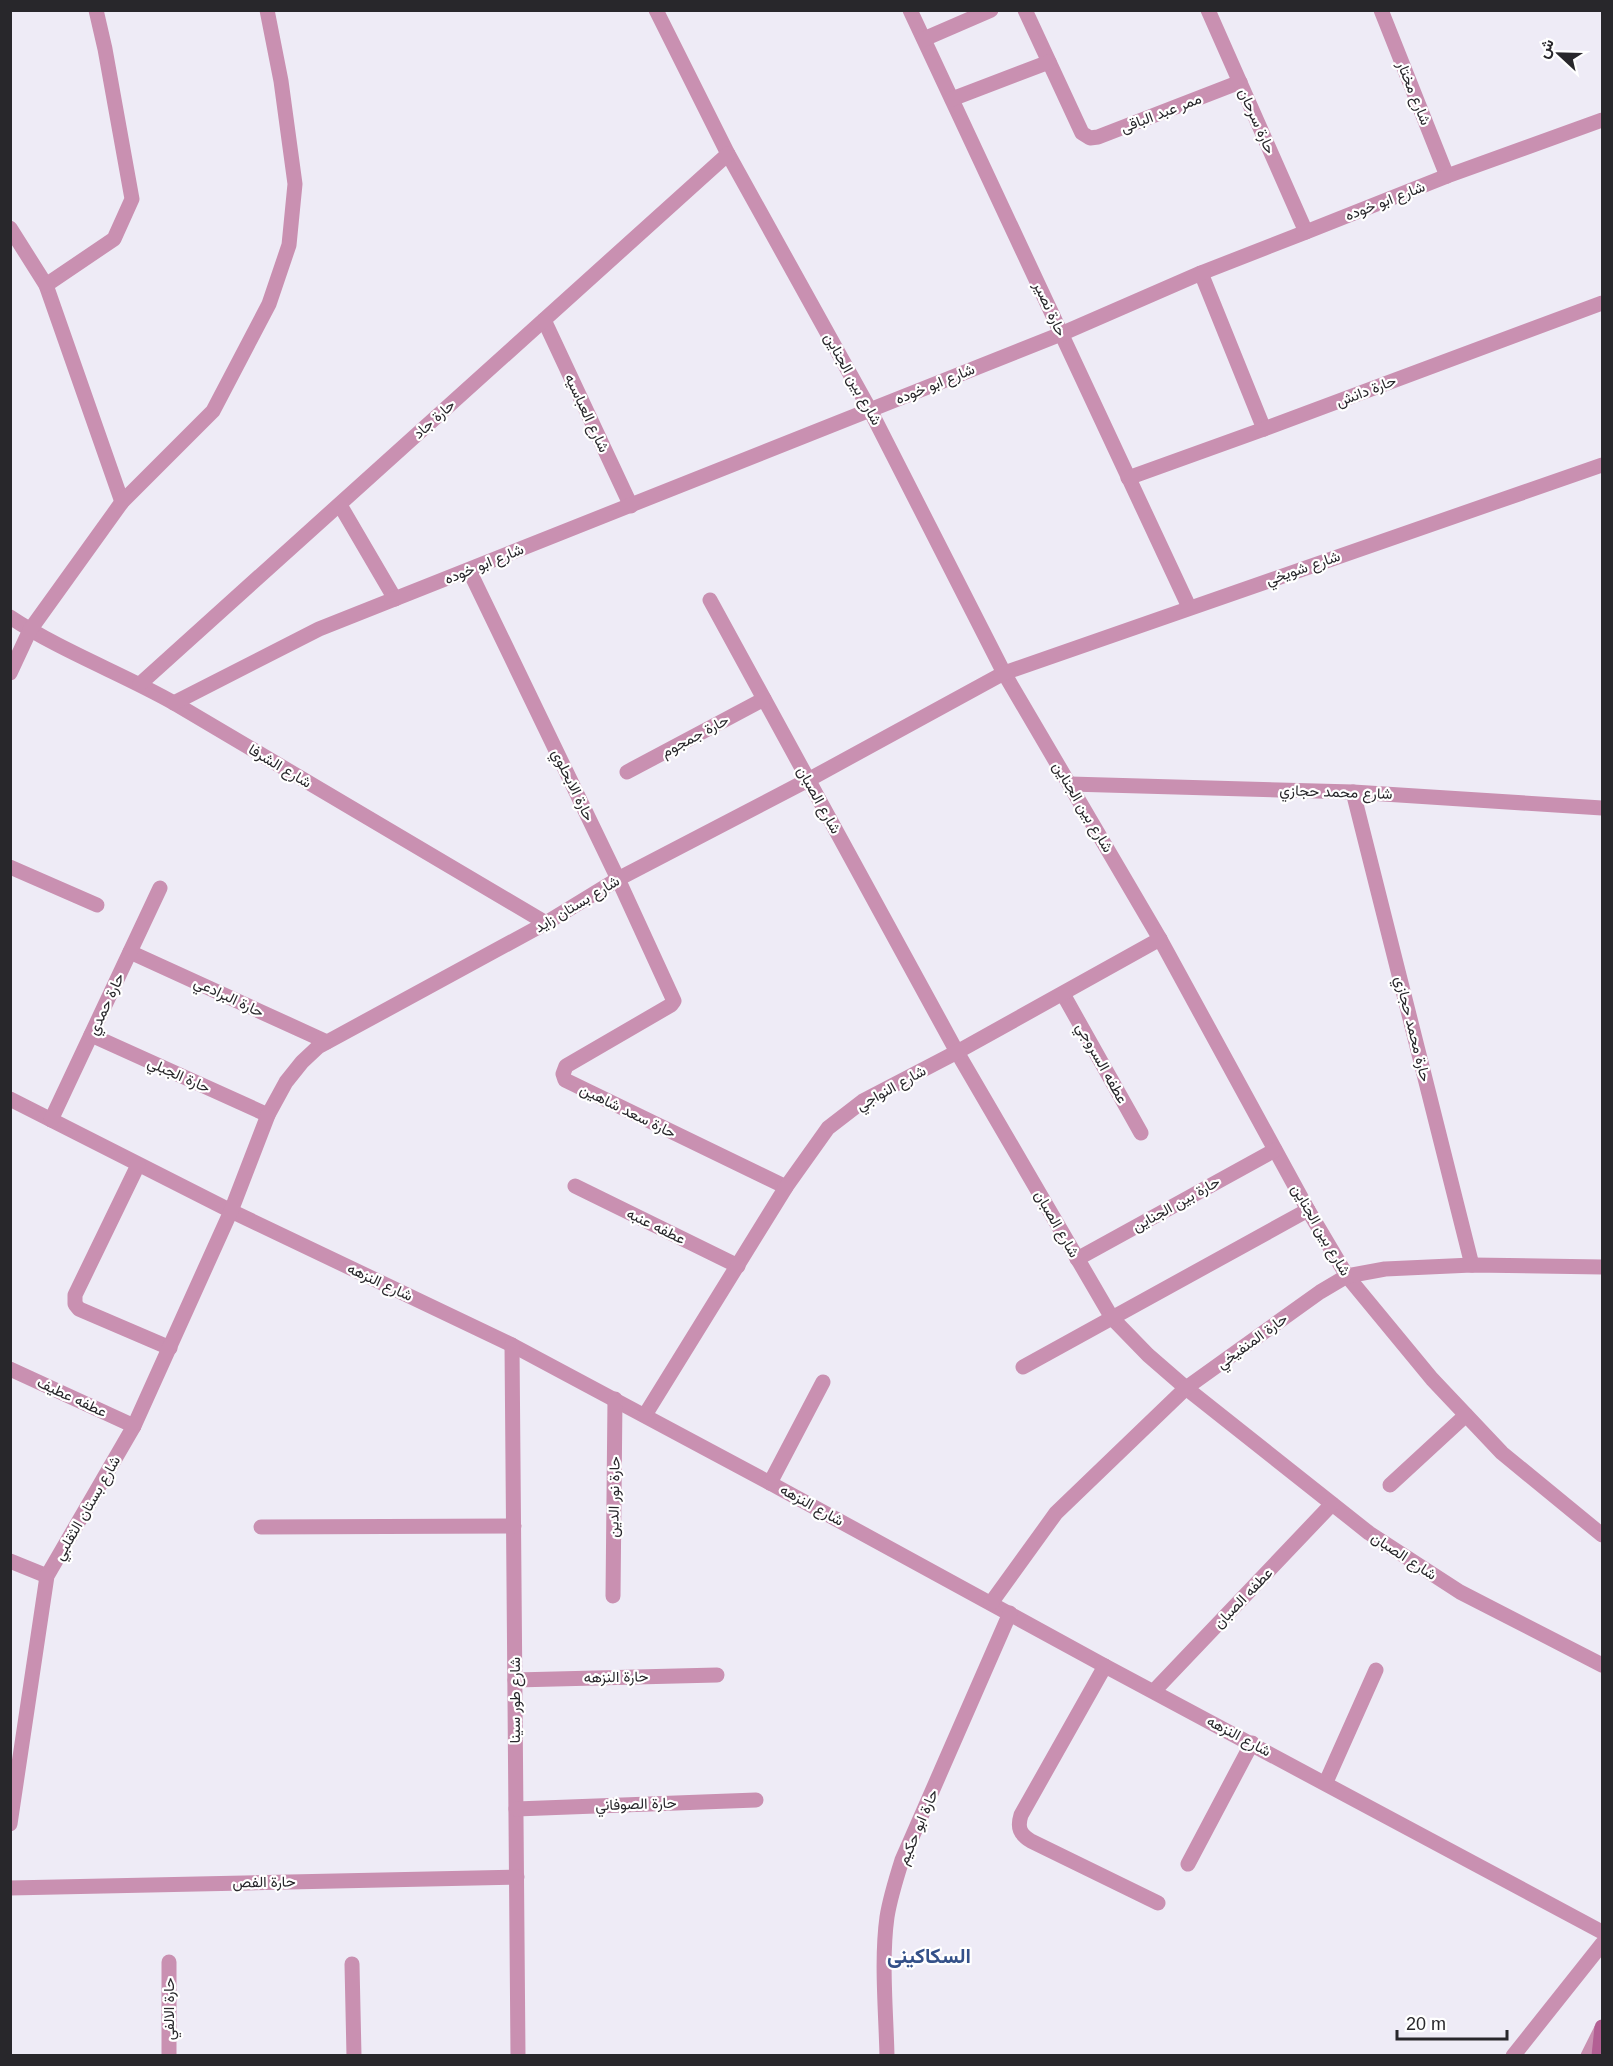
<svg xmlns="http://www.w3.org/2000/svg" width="1613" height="2066" font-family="Arial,Vazirmatn,sans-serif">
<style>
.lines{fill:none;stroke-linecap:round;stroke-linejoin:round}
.service{stroke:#c990b1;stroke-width:15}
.minor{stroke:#c990b1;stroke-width:15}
.secondary{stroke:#b36094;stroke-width:15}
.labels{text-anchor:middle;stroke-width:4.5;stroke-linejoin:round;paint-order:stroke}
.street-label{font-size:15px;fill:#28272b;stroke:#fff}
.district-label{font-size:21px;font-weight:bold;fill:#345189;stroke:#fff}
</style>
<rect width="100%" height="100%" fill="#eeebf6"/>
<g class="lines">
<g class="service">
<polyline points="10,228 46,285 122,502"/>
<polyline points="46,285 114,239 132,199 105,49 96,10"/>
</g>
<g class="minor">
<polyline points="656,10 728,154 870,410 1004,673 1160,939 1308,1210 1347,1276 1432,1379 1502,1453 1602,1535"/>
<polyline points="910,10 1189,607"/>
<polyline points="1025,10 1082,133 1090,138 1098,137 1240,82"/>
<polyline points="1208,10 1306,232"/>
<polyline points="1381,10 1447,176"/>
<polyline points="924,39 991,10"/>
<polyline points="952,99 1049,62"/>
<polyline points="1201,273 1264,429"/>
<polyline points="544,320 631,506"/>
<polyline points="1128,478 1264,429 1602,303"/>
<polyline points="340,505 395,599"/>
<polyline points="469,570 618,879 674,1001 671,1005 566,1066 563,1074 565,1080 786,1187"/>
<polyline points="710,600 957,1052 1112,1318 1148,1355 1186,1388 1369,1533 1460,1592 1602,1665"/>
<path d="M10,617C61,651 121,673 174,703L546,923"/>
<polyline points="10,673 30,630 122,502 213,411 269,304 289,245 295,184 281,81 267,10"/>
<polyline points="140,684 728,154"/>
<polyline points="174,703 319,629 1061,334 1201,273 1306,232 1447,176 1602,120"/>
<polyline points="627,772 764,699"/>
<polyline points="1070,784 1353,792 1602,808"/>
<polyline points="1353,792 1472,1265"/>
<polyline points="10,867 97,905"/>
<polyline points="130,952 327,1042"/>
<polyline points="1063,994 1141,1133"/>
<polyline points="91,1035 268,1115"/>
<polyline points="10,1099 231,1211 512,1345 770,1483 1105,1666 1602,1932"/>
<polyline points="51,1120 160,888"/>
<polyline points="138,1165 75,1295 75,1304 79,1309 170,1348"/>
<polyline points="575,1186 738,1266"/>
<polyline points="1077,1259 1275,1150"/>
<polyline points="512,1345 518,2056"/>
<polyline points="1023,1367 1308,1210"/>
<polyline points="10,1369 134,1426"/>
<polyline points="645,1415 786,1187 828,1128 863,1101 957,1052 1160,939"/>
<polyline points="770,1483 823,1382"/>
<polyline points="1390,1485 1466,1415"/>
<polyline points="261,1527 514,1526"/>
<polyline points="10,1561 47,1576"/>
<polyline points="613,1596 615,1399"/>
<polyline points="991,1603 1056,1513 1186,1388 1320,1292 1347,1276 1385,1269 1472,1265 1602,1267"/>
<path d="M1105,1666L1021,1815C1017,1828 1020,1834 1031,1841L1158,1903"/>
<polyline points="515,1680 717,1675"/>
<polyline points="1154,1691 1332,1504"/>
<polyline points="1326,1782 1376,1670"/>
<polyline points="516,1809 756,1800"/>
<polyline points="10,1824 47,1576 134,1426 231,1211 268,1115 286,1082 302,1062 318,1047 546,923 618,879 808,780 1004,673 1602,465"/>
<polyline points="1188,1864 1252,1743"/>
<polyline points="10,1888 517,1877"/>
<polyline points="169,1962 169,2056"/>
<polyline points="352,1964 354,2056"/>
<path d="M887,2056C886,2012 881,1960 887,1917C890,1898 896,1879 902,1860L1010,1613"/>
<polyline points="1513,2056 1602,1944"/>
<polyline points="1588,2056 1601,2030"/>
</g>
<polyline class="secondary" points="1599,2056 1602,2027"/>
</g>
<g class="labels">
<g class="street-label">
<text transform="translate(1414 93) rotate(68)" y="5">شارع مختار</text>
<text transform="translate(1161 113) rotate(-21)" y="5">ممر عبد الباقى</text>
<text transform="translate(1257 121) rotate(66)" y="5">حارة سرحان</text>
<text transform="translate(1385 201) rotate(-21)" y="5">شارع ابو خوده</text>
<text transform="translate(1050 309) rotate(65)" y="5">حارة نصير</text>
<text transform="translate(853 379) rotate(61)" y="5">شارع بين الجناين</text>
<text transform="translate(935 384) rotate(-22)" y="5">شارع ابو خوده</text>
<text transform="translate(1366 391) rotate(-21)" y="5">حارة دانش</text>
<text transform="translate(587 413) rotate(65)" y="5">شارع العباسيه</text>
<text transform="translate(434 419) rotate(-42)" y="5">حارة جاد</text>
<text transform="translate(484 564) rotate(-22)" y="5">شارع ابو خوده</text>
<text transform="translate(1303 568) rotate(-19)" y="5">شارع شويخي</text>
<text transform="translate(695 736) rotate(-28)" y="5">حارة جمجوم</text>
<text transform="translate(280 766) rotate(31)" y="5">شارع الشرفا</text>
<text transform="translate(573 785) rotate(64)" y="5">حارة الابحلوي</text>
<text transform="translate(1336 792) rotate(2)" y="5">شارع محمد حجازي</text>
<text transform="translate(819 800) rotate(61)" y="5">شارع الصبان</text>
<text transform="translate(1083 807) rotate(59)" y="5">شارع بين الجناين</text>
<text transform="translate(577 904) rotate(-31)" y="5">شارع بستان زايد</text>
<text transform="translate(229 997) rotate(25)" y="5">حارة البرادعي</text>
<text transform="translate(106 1004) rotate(-65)" y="5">حارة حمدي</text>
<text transform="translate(1413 1029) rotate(76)" y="5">حارة محمد حجازي</text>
<text transform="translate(1102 1063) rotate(61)" y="5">عطفه السروجي</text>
<text transform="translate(179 1075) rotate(24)" y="5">حارة الجبلي</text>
<text transform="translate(891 1088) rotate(-29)" y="5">شارع النواجي</text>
<text transform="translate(628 1111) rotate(26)" y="5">حارة سعد شاهين</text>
<text transform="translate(1176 1204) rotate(-29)" y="5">حارة بين الجناين</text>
<text transform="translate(1057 1224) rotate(60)" y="5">شارع الصبان</text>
<text transform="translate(656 1226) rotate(26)" y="5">عطفه عنبه</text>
<text transform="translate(1321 1230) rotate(60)" y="5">شارع بين الجناين</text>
<text transform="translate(380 1282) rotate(25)" y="5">شارع النزهه</text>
<text transform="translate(1252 1341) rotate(-36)" y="5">حارة المنفيخي</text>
<text transform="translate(72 1397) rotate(25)" y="5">عطفه عطيف</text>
<text transform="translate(614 1497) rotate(-89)" y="5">حارة نور الدين</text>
<text transform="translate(812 1505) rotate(29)" y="5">شارع النزهه</text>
<text transform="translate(87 1508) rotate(-60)" y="5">شارع بستان الثقلبي</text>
<text transform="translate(1404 1556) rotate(33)" y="5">شارع الصبان</text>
<text transform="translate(1243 1598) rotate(-46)" y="5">عطفه الصبان</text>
<text transform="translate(616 1677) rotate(-1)" y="5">حارة النزهه</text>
<text transform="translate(515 1700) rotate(-90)" y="5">شارع طور سينا</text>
<text transform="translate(1239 1736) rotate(28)" y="5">شارع النزهه</text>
<text transform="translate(636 1804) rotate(-2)" y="5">حارة الصوفاني</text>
<text transform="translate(918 1827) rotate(-67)" y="5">حارة ابو حكيم</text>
<text transform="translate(264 1882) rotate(-1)" y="5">حارة الفص</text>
<text transform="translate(169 2009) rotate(-90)" y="5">حارة الالفي</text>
</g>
<g class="district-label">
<text x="929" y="1963">السكاكينى</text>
</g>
</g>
<rect width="1613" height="2066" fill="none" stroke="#28272b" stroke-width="24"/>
<g transform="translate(1559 54) rotate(292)" stroke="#ffffff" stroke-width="4.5" paint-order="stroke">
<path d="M0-4.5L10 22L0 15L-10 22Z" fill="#28272b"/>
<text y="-9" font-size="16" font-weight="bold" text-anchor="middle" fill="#28272b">ش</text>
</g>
<path d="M1397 2030v9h110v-9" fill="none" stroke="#28272b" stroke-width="3"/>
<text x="1406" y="2030" font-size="18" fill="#28272b" stroke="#ffffff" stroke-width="4.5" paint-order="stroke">20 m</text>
</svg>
